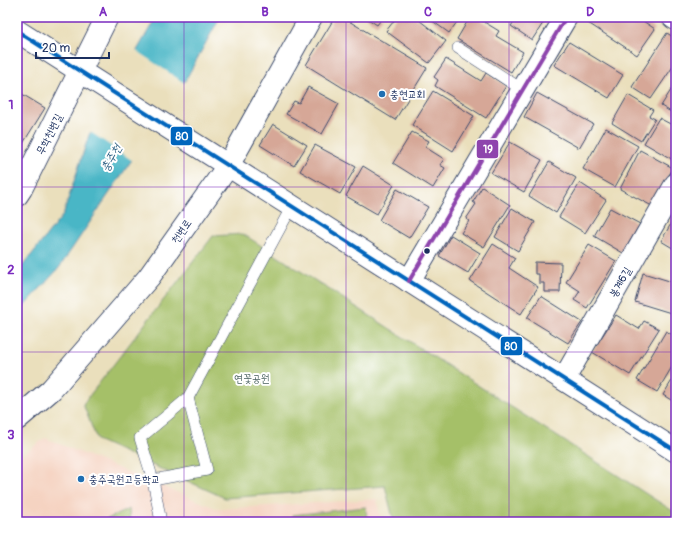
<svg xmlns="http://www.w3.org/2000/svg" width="693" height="539" font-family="Pangolin,'Poor Story',sans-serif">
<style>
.built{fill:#f5d3c1}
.green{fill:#a5c067;stroke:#607862}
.water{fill:#4ab6c6;stroke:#327292}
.pier{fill:#eadfbc}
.building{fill:#d6a797}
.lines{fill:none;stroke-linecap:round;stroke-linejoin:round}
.lane-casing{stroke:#3a496c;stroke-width:12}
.street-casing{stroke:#3a496c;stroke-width:24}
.secondary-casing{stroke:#3a496c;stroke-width:24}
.lane{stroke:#fff;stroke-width:11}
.street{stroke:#fff;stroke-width:22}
.secondary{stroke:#fff;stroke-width:22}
.bus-1-casing{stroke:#fff;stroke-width:7}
.bus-2-casing{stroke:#fff;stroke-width:7}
.bus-1{stroke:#0065bd;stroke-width:4}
.bus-2{stroke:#8e44ad;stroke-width:4}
.grid{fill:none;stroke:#7b2cbf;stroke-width:1;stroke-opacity:0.55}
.poi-dot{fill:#1f6fb2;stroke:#fff;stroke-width:1.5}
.bus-dot{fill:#1b2f5e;stroke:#fff;stroke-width:1.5}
.labels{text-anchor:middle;stroke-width:4;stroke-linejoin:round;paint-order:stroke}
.poi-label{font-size:11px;fill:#1b2f5e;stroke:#fff;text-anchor:start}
.street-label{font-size:11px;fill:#1b2f5e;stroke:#fff}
.park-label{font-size:11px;fill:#4b6261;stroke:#fff}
.water-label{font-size:12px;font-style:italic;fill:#2b5e82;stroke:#fff}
.line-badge{stroke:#fff;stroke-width:1.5}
.badge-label{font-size:11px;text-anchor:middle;font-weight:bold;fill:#fff}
.neatline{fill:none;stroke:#7b2cbf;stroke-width:1.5}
.grid-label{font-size:13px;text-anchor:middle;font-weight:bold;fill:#7b2cbf}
</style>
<rect width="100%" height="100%" fill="#fff"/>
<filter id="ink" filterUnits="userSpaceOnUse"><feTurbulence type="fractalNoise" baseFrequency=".025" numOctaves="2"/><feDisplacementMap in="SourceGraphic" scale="8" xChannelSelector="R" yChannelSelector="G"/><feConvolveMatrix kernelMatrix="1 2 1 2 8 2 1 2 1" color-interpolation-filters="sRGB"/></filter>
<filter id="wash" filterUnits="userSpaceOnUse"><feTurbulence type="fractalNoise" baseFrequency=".012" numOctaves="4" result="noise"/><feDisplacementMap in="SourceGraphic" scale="16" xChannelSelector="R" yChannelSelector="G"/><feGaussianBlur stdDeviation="0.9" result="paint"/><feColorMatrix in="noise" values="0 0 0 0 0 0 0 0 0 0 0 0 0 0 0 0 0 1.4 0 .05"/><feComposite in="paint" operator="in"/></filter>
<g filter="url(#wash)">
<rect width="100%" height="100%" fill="#eadfbc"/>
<polygon class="built" points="45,438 218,509 377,499 381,522 17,522 17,459"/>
<g class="green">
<polygon points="243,234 676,513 676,522 394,522 385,486 225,498 97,440 83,404 213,236"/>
<polygon points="366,507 367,522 292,522 292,515"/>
<polygon points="129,509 130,522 101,522"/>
</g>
<polygon class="water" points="156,17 220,17 185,81 59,268 17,314 17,273 63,215 89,135"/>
<polygon class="pier" points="135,50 186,84 133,161 89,131"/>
<g id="blocks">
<g class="building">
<polygon points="335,17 342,17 427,68 395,120 306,65"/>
<polygon points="365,17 383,17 377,25"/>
<polygon points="397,17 415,17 446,41 429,63 386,31"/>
<polygon points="427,17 456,17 454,20 457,22 449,33"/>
<polygon points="470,17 476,17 499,31 496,36 523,52 511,72 457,39"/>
<polygon points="517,17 547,17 532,40 511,26"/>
<polygon points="579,17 637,17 655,29 637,55"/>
<polygon points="667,33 676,39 676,62 651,99 632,87"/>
<polygon points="569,42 623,75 609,98 554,65"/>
<polygon points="446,59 481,81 486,73 506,86 486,118 435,86 438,80 434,77"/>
<polygon points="676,82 676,115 661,106"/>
<polygon points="308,87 339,104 322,134 286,114 294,101 299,103"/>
<polygon points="17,91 45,108 17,153"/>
<polygon points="433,91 474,116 453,151 412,125"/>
<polygon points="537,93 593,124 579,148 524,117"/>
<polygon points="628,95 653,110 649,116 655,119 641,141 612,123"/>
<polygon points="659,118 676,127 675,161 644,143"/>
<polygon points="273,124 307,145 294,166 260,145"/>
<polygon points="606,128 638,146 615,187 583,169"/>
<polygon points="412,132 429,141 425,147 444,159 440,165 445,168 433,188 393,163"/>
<polygon points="510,142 542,160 524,192 491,173"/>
<polygon points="315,145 356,167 340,194 300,171"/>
<polygon points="640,150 673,168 652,206 620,189"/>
<polygon points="549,162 576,178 556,213 529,196"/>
<polygon points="363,166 394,185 377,214 346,196"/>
<polygon points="580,183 606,200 585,233 559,217"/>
<polygon points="482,187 510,205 484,247 461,233 469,221 466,219 476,204 473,202"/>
<polygon points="397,189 428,207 409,238 379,220"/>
<polygon points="512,208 535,222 518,251 495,237"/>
<polygon points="610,208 640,224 623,253 594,236"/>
<polygon points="676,215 676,250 661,241"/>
<polygon points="451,235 480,253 468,273 439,256"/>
<polygon points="493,244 515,258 509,268 538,287 521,314 470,281"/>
<polygon points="589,245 616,261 587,308 574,300 580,291 566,282"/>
<polygon points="535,262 561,263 560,292 544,292 544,283 539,283 539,274 535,274"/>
<polygon points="643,273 676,283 676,299 671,313 635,302"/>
<polygon points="541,296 582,322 568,343 527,318"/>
<polygon points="616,315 639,329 644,321 659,329 630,375 592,352"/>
<polygon points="666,331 676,337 676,360 657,392 637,380"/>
<polygon points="676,374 676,403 663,395"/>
</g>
</g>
</g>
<g filter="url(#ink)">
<use href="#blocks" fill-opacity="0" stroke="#3a496c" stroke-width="1"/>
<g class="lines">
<defs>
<g id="lane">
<polyline points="458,48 523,90"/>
<polyline points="153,480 140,438 188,398"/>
<polyline points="161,522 153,480 207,470 188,398 292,206"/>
</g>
<g id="street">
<polyline points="673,17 676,19"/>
<polyline points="17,195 21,189 107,17"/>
<polyline points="409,281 566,17"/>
<polyline points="564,379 676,184"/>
<polyline points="17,419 51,390 149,277 228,166 311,17"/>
</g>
<polyline id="secondary" points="17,31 676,451"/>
</defs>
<use href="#lane" class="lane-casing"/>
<use href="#street" class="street-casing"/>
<use href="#secondary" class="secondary-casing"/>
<use href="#lane" class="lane"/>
<use href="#street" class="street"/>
<use href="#secondary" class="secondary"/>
<defs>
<polyline id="bus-1" points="17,31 676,451"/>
<polyline id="bus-2" points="409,281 566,17"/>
</defs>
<use href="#bus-1" class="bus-1-casing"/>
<use href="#bus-2" class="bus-2-casing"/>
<use href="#bus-1" class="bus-1"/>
<use href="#bus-2" class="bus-2"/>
</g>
</g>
<path class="grid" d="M184,17V522M346,17V522M509,17V522M17,187H676M17,352H676"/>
<g class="poi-dot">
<circle cx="382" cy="94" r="4"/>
<circle cx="81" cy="479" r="4"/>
</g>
<circle class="bus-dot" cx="427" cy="251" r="3.5"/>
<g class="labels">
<g class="poi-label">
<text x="390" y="98">충현교회</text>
<text x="89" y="483">충주국원고등학교</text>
</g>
<g class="street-label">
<text transform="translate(49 134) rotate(-63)" y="4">무학천변길</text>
<text transform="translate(181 231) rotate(-55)" y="4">천변로</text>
<text transform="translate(620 282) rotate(-60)" y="4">봉계6길</text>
</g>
<g class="park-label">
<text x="252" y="382">연꽃공원</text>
</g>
<g class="water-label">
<text transform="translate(111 158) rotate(-60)" y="4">충주천</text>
</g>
</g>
<g class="line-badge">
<rect x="170" y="126" width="23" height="20" rx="4" fill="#0065bd"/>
<rect x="476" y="139" width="23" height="20" rx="4" fill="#8e44ad"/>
<rect x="500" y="336" width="23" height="20" rx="4" fill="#0065bd"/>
</g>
<g class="badge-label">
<text x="182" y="140">80</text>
<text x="488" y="153">19</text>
<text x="511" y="350">80</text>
</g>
<rect width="693" height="539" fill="none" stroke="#fff" stroke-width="44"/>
<path d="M36 52v6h73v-6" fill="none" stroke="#1b2f5e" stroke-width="2"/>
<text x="42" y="52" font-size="12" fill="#1b2f5e" stroke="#ffffff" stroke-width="3" paint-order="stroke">20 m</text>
<rect x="22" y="22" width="649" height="495" class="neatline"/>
<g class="grid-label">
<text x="103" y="16">A</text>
<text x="265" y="16">B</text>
<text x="428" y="16">C</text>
<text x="590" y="16">D</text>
<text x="11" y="109">1</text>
<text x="11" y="274">2</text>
<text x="11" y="439">3</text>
</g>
</svg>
